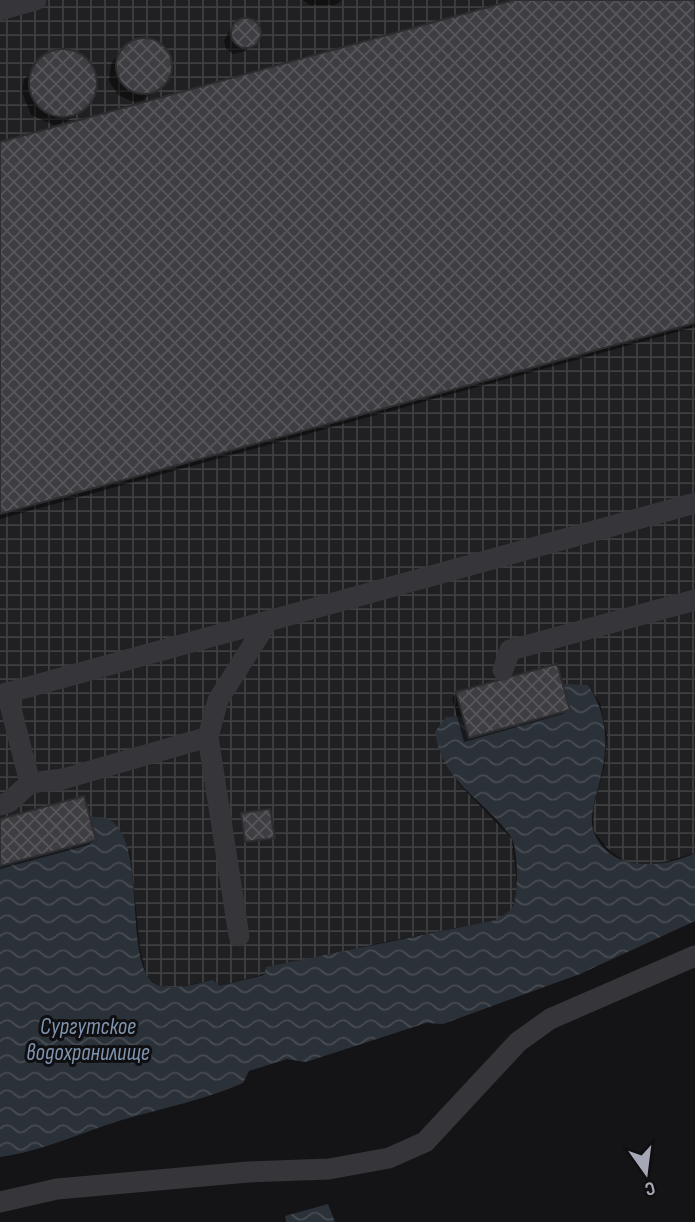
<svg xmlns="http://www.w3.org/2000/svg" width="695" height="1222" font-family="'Sofia Sans Condensed',sans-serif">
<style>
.industrial{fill:url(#industrial-grid)}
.water{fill:url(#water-waves)}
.shadow{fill:#0007}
.building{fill:url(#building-cross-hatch);stroke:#2e2e31;stroke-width:2}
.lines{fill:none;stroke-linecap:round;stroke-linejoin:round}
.minor{stroke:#35353a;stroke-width:21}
.labels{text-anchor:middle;stroke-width:6;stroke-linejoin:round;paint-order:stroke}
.water-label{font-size:23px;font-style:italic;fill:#7f94ae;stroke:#0f0e10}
</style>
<defs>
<pattern id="industrial-grid" width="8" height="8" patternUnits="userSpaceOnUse" patternTransform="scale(1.75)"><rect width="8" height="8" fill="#202022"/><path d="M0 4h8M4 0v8" fill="none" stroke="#3d3e40"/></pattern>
<pattern id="water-waves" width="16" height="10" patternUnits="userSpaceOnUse" patternTransform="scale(1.75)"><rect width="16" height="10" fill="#2b3138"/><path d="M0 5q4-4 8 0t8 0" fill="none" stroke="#474c53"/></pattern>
<pattern id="building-cross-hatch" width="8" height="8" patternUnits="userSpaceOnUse" patternTransform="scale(1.75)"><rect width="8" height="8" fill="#3e3e42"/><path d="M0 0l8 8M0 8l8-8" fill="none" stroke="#57575b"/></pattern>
</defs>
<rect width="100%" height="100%" fill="#141315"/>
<polygon class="industrial" points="0,0 695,0 695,853 650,866 627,863 606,847 593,830 593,809 604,768 607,736 600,703 588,685 563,685 570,710 446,717 457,782 512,839 518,893 512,909 497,920 375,944 220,986 213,980 176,988 158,986 146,975 140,948 130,851 96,840 0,866"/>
<g class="water">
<path d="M563,684L588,685C611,720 608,753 597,792C594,803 590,818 593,830C608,873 662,869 695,853V921L580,974L443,1024L426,1023L306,1062L287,1059L249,1071L243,1083C206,1099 168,1107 129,1118C86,1130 45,1151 0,1157V866L96,841L89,816C95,817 105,817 110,820C150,844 120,975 160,986C176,991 197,983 213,980L220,986L264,975L266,967L496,920C502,916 510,912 513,906C519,895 518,847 511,837C484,798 443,785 435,732L446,717L570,709Z"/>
<polygon points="328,1204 335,1222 286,1222 285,1216"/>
</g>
<g class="shadow">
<polygon points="303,0 342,0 335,5 310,5"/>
<polygon points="521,0 695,0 695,327 0,519 0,144"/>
<polygon points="244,20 255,24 258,36 246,51 233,54 226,49 224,41 228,33"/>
<polygon points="139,40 147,40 163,48 170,64 166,81 143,100 134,102 118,95 109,81 111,64 116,57"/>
<polygon points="63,51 75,53 86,61 93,71 95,83 93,96 85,106 66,122 54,125 31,115 22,92 24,80 40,61 51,54"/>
<polygon points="457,693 568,709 563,714 464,742 452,698"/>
<polygon points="242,815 273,837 244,843"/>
<polygon points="0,821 94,840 89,845 0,869"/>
</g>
<g class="building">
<polygon points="514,0 695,0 695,323 0,514 0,142"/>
<circle cx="246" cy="33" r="15"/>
<circle cx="144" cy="66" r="28"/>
<circle cx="63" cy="83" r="34"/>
<polygon points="557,664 570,710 469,738 456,692"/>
<polygon points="84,796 96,840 0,866 0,819"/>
<polygon points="270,809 275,838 245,842 241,813"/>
</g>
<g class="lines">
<g class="minor">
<polyline points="0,10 36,0"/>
<polyline points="503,670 510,650 695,600"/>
<polyline points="0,695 695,503"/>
<polyline points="30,783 63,779 208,737"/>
<polyline points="0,805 9,802 30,783 7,693"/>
<polyline points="239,936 208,737 218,700 268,621"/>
<polyline points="0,1202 57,1189 248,1172 329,1169 389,1158 425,1142 518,1042 550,1019 695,956"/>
</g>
</g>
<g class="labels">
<g class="water-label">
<text x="88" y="1034">Сургутское<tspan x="88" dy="26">водохранилище</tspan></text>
</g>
</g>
<g transform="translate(646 1173) rotate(166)" stroke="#0f0e10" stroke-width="5" paint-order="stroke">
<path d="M0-5L12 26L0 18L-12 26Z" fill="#a6a9b5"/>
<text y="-10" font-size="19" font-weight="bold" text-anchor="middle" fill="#a6a9b5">С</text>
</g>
</svg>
